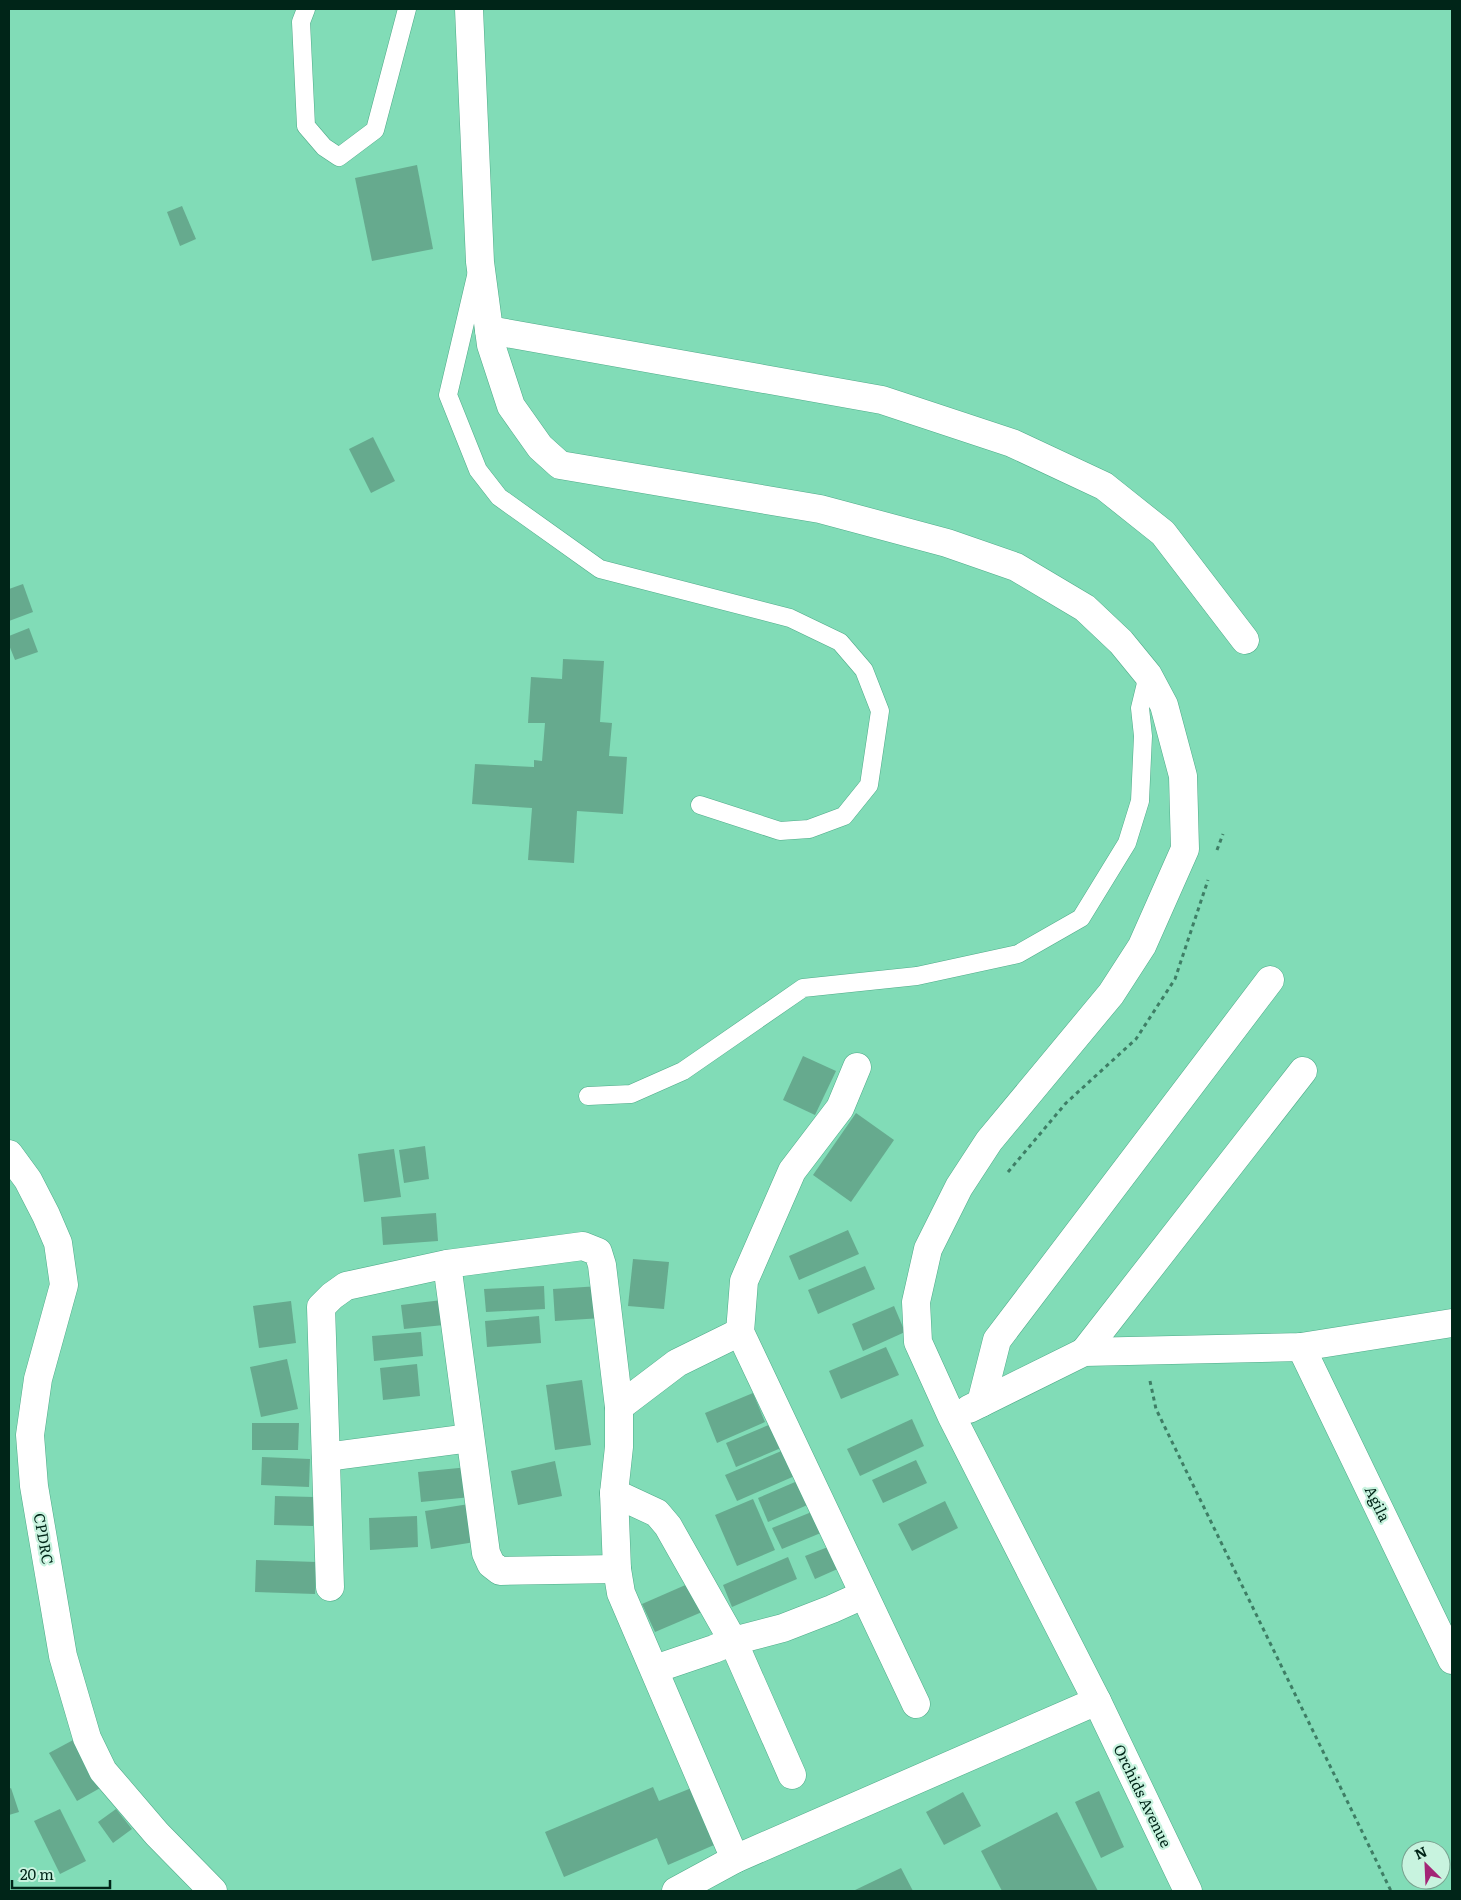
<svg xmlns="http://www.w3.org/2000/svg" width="1461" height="1900" font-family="Literata,serif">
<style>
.building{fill:#66aa8e}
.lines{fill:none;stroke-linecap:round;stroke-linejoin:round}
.service-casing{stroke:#4fab89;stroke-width:19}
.minor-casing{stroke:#4fab89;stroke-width:29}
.tertiary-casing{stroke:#4fab89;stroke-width:29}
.path{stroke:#3e7e65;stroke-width:3;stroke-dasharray:4 4;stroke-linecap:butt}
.service{stroke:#fff;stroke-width:18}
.minor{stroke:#fff;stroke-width:28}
.tertiary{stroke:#fff;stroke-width:28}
.labels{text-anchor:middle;stroke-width:4.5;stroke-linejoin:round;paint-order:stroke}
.street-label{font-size:15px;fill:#002518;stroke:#c8f3df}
</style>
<rect width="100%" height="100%" fill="#81dcb7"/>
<g class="building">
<polygon points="417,165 433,249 372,261 355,178"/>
<polygon points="182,206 196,239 180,246 167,212"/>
<polygon points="373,437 395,481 371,493 349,449"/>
<polygon points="23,584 33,612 9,621 9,589"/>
<polygon points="29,628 38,652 15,660 9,645 9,636"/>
<polygon points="563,659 604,661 600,722 612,723 609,756 627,757 623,814 577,811 574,863 528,860 532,808 472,804 475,764 534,767 534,760 542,761 545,723 528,723 531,677 562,679"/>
<polygon points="803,1056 836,1071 815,1115 783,1100"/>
<polygon points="856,1113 894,1140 851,1202 813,1175"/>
<polygon points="425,1146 429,1179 404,1183 399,1150"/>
<polygon points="394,1149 401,1197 364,1202 358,1154"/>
<polygon points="436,1213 438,1241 383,1245 381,1217"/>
<polygon points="848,1230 859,1254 799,1280 789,1256"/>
<polygon points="633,1259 669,1262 664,1309 628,1306"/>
<polygon points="865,1266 875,1289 818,1314 808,1290"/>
<polygon points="544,1286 545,1309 486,1312 484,1289"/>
<polygon points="600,1286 602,1318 555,1321 553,1289"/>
<polygon points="442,1300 444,1325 404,1329 401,1305"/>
<polygon points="291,1301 296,1343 259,1348 253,1306"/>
<polygon points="894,1306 905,1332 863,1351 852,1324"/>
<polygon points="539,1316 541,1343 487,1347 485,1321"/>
<polygon points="421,1332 423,1356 374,1361 372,1336"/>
<polygon points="886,1347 899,1375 841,1399 829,1371"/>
<polygon points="287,1359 298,1409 261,1417 250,1367"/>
<polygon points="417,1364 420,1396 383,1400 380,1368"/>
<polygon points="582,1380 591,1445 555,1450 546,1385"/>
<polygon points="753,1393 765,1422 717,1443 705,1413"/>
<polygon points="912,1419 924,1446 860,1476 847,1449"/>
<polygon points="252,1423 299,1423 298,1450 252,1450"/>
<polygon points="771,1424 781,1448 736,1467 726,1443"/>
<polygon points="786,1449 797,1475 737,1501 725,1475"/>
<polygon points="262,1457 310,1459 309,1487 261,1485"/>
<polygon points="916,1460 927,1483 883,1503 872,1480"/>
<polygon points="555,1461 562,1496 518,1505 511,1471"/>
<polygon points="469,1467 471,1497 421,1502 418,1472"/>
<polygon points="802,1479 812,1503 768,1522 758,1498"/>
<polygon points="275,1496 314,1497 313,1526 274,1525"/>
<polygon points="753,1499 775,1550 737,1566 715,1515"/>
<polygon points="945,1501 958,1528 912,1551 898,1524"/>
<polygon points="469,1504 475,1542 431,1549 425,1511"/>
<polygon points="819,1509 828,1530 782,1549 772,1528"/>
<polygon points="417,1516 418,1547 370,1550 369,1518"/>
<polygon points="833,1545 842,1567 815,1579 805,1556"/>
<polygon points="788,1557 797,1579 732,1607 723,1585"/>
<polygon points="256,1560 317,1562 315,1594 255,1592"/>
<polygon points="690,1583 702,1612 655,1632 642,1604"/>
<polygon points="75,1739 102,1787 77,1801 49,1753"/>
<polygon points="699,1785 714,1845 668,1865 657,1838 564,1877 545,1832 653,1787 659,1801"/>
<polygon points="11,1788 19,1812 9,1815 9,1789"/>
<polygon points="1099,1791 1124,1847 1101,1858 1075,1802"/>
<polygon points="963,1792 981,1826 944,1845 926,1812"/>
<polygon points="60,1809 86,1861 60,1874 34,1821"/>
<polygon points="116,1809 132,1829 113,1843 98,1822"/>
<polygon points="1057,1812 1098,1891 1002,1891 981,1851"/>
<polygon points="901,1868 913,1891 853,1891"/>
</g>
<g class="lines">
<defs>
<g id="service">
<polyline points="306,9 301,22 306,126 324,147 339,157 375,130 407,9"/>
<polyline points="476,276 448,395 478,470 499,497 600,569 790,618 840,642 864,670 880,711 869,785 844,816 809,829 780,831 700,805"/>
<polyline points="588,1096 631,1094 683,1071 803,988 917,976 1018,954 1081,918 1127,843 1140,801 1143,736 1140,708 1148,675"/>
</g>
<g id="minor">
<polyline points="469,9 480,262 491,345 511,406 540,447 560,465 820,509 947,543 1016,567 1085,608 1121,642 1148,675 1164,705 1183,776 1185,849 1142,946 1111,994 989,1141 959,1187 928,1249 916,1302 918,1342 952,1417 1097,1701 1188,1891"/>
<polyline points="489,330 882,400 1012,443 1104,486 1163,533 1245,640"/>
<polyline points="857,1067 840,1108 792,1171 744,1281 740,1332 916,1704"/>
<polyline points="447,1264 486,1553 491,1564 500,1571 617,1569"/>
<polyline points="1301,1347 1452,1660"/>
<polyline points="1084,1352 1303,1071"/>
<polyline points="981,1403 997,1340 1270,980"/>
<polyline points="619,1407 677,1363 740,1332"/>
<polyline points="969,1409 1084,1352 1301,1347 1452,1323"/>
<polyline points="326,1457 470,1438"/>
<polyline points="614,1493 657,1513 668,1526 733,1641 792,1775"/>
<polyline points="330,1587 321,1307 332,1296 346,1286 447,1264 583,1246 598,1252 602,1265 619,1407 619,1447 614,1493 617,1569 621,1593 735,1859"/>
<polyline points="655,1669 714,1649 733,1641 783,1628 832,1609 863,1595"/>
<polyline points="676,1891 735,1859 1097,1701"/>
</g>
<polyline id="tertiary" points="9,1154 28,1180 46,1215 58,1243 64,1285 38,1379 30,1435 34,1486 63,1656 87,1738 103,1771 157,1834 213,1891"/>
</defs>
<use href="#service" class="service-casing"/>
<use href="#minor" class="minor-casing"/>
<use href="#tertiary" class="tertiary-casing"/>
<g class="path">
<polyline points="1217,850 1223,834"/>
<polyline points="1008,1172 1066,1103 1136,1039 1175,979 1208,880"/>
<polyline points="1150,1381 1156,1409 1391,1891"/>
</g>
<use href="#service" class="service"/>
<use href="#minor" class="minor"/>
<use href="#tertiary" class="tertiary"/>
</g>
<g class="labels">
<g class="street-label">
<text transform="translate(1377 1504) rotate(64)" y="5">Agila</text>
<text transform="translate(43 1539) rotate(80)" y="5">CPDRC</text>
<text transform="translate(1142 1796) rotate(64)" y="5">Orchids Avenue</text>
</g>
</g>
<rect width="1461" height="1900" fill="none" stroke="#002518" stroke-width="20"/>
<g transform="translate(1426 1865) rotate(336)"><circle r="24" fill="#c8f3df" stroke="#78a18f"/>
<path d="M0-4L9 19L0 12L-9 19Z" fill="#a32576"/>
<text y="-8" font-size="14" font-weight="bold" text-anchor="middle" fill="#002518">N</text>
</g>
<path d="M12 1880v8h98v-8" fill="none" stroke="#002518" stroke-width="2.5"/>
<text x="20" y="1880" font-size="15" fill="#002518" stroke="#c8f3df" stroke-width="4" paint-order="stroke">20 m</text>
</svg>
